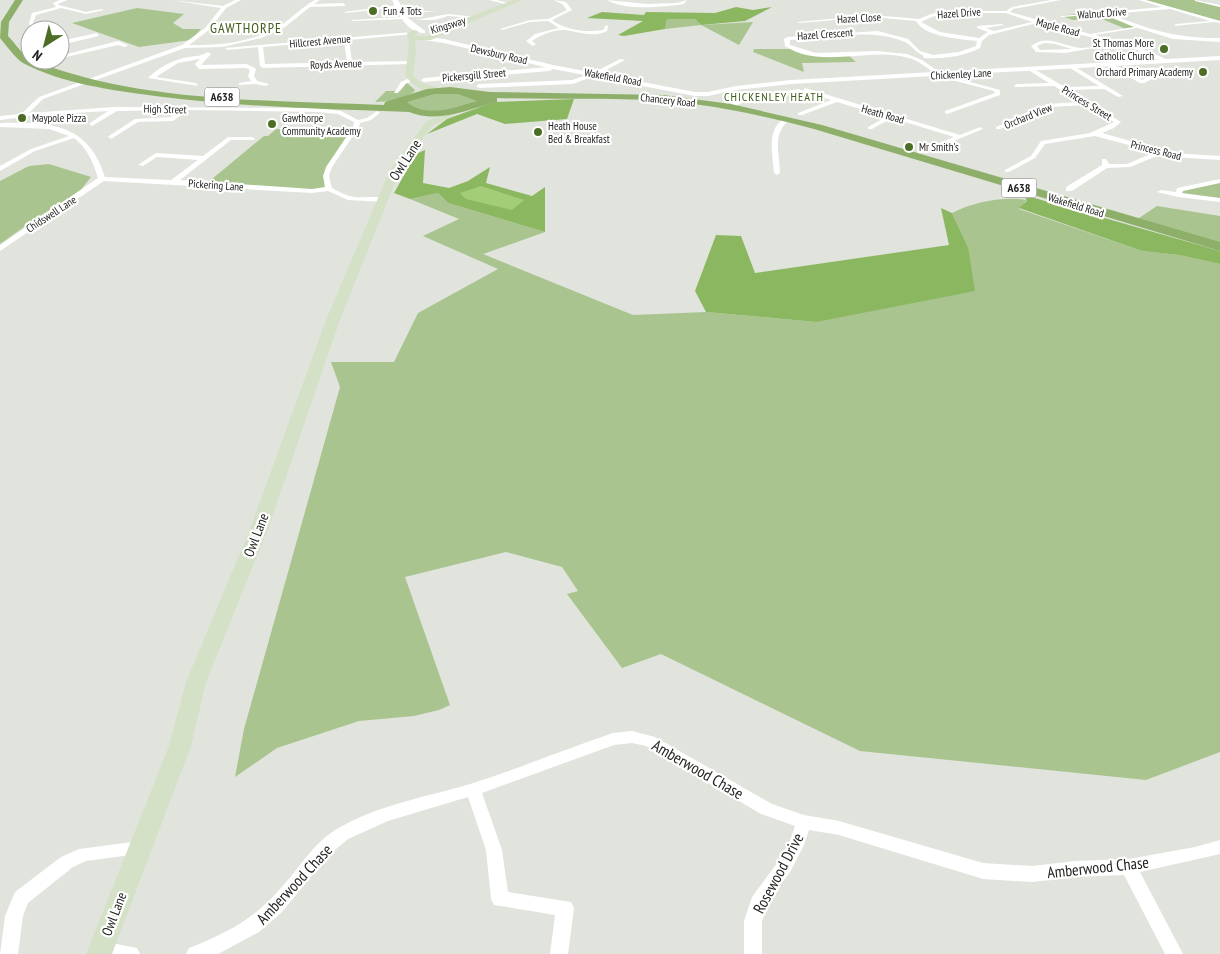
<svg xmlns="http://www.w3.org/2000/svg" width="1220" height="954" font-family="'PT Sans Narrow',sans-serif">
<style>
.green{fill:#a9c48f}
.forest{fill:#8cb761}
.water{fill:#a3ce77}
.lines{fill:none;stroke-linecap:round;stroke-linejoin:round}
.minor{fill:#fff;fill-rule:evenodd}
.tertiary{fill:#fff;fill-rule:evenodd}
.secondary{fill:#d4e1c7;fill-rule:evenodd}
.trunk{fill:#8eaf6a;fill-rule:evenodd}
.poi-dot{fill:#4c6d25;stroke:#fff;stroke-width:2}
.labels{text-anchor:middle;stroke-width:4.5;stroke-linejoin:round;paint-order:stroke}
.far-poi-label{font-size:11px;fill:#232421;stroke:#fff;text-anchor:start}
.far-street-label{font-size:11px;fill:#232421;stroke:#fff}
.shield{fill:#fff;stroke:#656664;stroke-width:1}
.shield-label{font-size:12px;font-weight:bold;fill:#232421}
.far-neighbourhood-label{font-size:12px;letter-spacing:1px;fill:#405e1c;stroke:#fff}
.far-quarter-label{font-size:14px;letter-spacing:1px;fill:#405e1c;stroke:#fff}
.street-label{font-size:14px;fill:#232421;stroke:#fff}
.near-street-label{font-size:16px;fill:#232421;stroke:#fff}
</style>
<rect width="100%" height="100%" fill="#e0e4dc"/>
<g class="green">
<polygon points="1145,0 1194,0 1220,7 1220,21"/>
<polygon points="137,8 184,14 173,23 183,29 201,29 191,40 139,47 72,23"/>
<polygon points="1106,9 1115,13 1105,13 1140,28 1126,29 1090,14 1076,16 1084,19 1073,20 1062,16"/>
<polygon points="667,19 695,19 701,25 753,22 739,45 701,25 665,29"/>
<polygon points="754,49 794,49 812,53 846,53 856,62 802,63 804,72 753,52"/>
<path d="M407,83L415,90L414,92C401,99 389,102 375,102L386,91H400Z"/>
<polygon points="452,92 480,98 475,105 425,113 403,102 418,95"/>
<polygon points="276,129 352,133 326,176 329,189 312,191 206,184 264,136 268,136"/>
<polygon points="49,164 91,177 80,191 35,219 0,244 0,181 29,166"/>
<polygon points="1220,181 1220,200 1178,195 1180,190"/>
<path d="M438,193L448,203L545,232L483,254L633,315L706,312L816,322L968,247L952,213C973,202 1004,196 1027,200L1019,209L1142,251L1179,255L1220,264V752L1146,780L860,751L661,654L622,668L567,594L578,591L562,567L506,552L405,577L450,705L439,710L414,716L359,721L277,748L235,777L244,729L340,387L331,362H394L418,313L498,269L423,236L459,219L410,199Z"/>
<polygon points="1157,206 1220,216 1220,247 1133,222"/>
</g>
<g class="forest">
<polygon points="736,7 753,10 772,7 745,21 701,25 695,19 667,19 665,29 624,36 618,35 643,21 587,18 602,12 644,15 646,12 715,13"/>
<polygon points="574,99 567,119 505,124 477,114 427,134 447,119 494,102"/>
<polygon points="425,150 423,183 449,188 468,181 490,167 486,183 532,196 545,187 545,232 448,203 438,193 410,199 394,193 416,154"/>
<polygon points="1024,195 1220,251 1220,264 1179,255 1142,251 1019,208 1027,201"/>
<polygon points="941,208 952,213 968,247 975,291 816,322 706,312 695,291 716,235 741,236 755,273 949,245"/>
</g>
<polygon class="water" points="481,186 524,200 512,210 466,199 460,193"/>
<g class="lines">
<g class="minor">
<polygon points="60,0 67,0 58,4 59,5 86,12 102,9 104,10 86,14 61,8 36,15 33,23 35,30 31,30 29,23 32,13 56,7 53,3"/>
<path d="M170,0L223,6L235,0H241L226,8L209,30L189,45C221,46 253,42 280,26C292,18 302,7 315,0H320L314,4L343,3L346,6L310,7L285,27L261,38L222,47L185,48L43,99L29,113L114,107L318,108L341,111L358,120L367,118L377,111L380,113L371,120L360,123L359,127L332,167L329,176L332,188C339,192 347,196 355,197C365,198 379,195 387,200L383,202L348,200L328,191L312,193L104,181L0,251V245L98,178C93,162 88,149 74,138L35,151L0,171V166L31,149L69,136L49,129L0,127V123C50,122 88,123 105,177L171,180L198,160L157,157L143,166L138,165L156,153L203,156L228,137H252L255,139L254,140H231L180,180L312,189L325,187L323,176L326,167L353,127L354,122L338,114L318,112L188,110L173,121L138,122L111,139L108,137L109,136L135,119L171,117L180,110L117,111L92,126L89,124L90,123L108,111L38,115L0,120V116L21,114L39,97L182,45L205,28L221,8Z"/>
<polygon points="489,0 497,0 511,4 509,5"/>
<path d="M554,0L566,2L572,10L552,20C565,30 587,33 603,30L606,25L608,26L607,31C594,38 580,32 565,30C555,29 540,35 532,41L536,44L533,46L526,41L535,34L559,28L548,21L530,22L502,30L500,29L530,20L548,19L567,10L562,4Z"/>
<path d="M607,0L646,4L677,3L687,0L684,4C663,7 625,11 607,0Z"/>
<path d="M1051,0H1061L1013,9L1010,12L1090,34L1134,27L1103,14L1062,17L1060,16L1162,7L1139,0H1146L1220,21V23L1214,22L1174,26L1176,24L1210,21L1170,9L1110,14C1148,29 1178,39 1220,38V42L1173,39L1138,28L1095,35L1136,46L1168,60L1166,63L1132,48L1117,44L1065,53L1036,52L1031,46C1047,33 1064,47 1081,48C1091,48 1102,45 1112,43L1037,23L989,35L982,41L980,48C963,57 942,59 923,58L924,56C914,52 912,44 902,41C872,28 823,38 790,40V45L816,53L877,51L907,54L922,60L944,75L1000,90V95L947,114L945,113V111L995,93L994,91L936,76V74C927,68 919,61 909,58C870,46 822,70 785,46L784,39L787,37L878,31L908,39L920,51L933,55L959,52L976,46L977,41C960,39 924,37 916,21L872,17L799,23L797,22L872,15L919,19L931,14L945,11H1006L1012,7ZM974,13H1006L1032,22L994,31L986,28L1004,25L1002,24L977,26V28L988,32L979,38L940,32L921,22L934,16ZM1044,43L1055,44L1072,49L1040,50L1037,46Z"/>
<polygon points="1195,0 1220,5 1220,7 1195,1"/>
<polygon points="398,5 400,7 346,13 344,12"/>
<polygon points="402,7 406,7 408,11 439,11 406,13"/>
<polygon points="448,14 476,17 474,18 448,16 435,20 416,20"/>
<polygon points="402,17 404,19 353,21 351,20"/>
<path d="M412,32L414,34L349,40L352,62L412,61L410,64L263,68L260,66L258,47L228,50L225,48ZM344,40L347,62L265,64L263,47Z"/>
<polygon points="97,33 99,36 60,45 60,41"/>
<polygon points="118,41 128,45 125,47 118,45 66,57 63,55"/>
<path d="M208,52L211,54L201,65L247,64L256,69L254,76L257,81L269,84L266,86L255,84L239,85V83L251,81L248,76L250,70L246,68L199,69L195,64L200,59L178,63L156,77L196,83L198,86L148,78C159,67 173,60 188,57C196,56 202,56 208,52Z"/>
<polygon points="620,59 625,60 597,75 573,84 479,88 476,86 479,84 572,80 593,73"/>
<polygon points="1111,63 1142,80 1153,75 1156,77 1144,83 1140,83 1109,66"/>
<polygon points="553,65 555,68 549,71 424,82 421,80 424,78 548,67"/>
<polygon points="1072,65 1123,96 1118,97 1104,89 1070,90 1121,122 1114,128 1102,133 1173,153 1220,156 1220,160 1173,157 1162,154 1130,167 1107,168 1072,191 1066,191 1066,187 1102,165 1102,159 1106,159 1109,164 1127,164 1155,152 1095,136 1045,144 1035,158 1009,172 1005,172 1005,170 1031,156 1041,141 1090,133 1114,122 1086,105 1050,107 1000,129 996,129 996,127 1047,104 1080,102 1054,86 1014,87 1016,84 1049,83 1030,71 1030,69 1034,69 1065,87 1099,86 1070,68"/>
<polygon points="412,77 414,80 405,84 398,93 394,93 401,82"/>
<polygon points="805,88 960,135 980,127 983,129 934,149 932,148 932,146 954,137 892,118 872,129 868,129 868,127 886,117 837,102 802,115 798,115 798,113 831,100 803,91"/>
<path d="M787,117L790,119C771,136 780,150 780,173L777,175L774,173C773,154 765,127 787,117Z"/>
<polygon points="1220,179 1220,183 1183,191 1182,193 1220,198 1220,202 1178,197 1157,192 1161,190 1176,192 1177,188"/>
<path d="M632,731L655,737L772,804L804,815L839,821L983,863L1032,866L1075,861L1129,859L1195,847L1220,840V854L1140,872L1183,954H1165L1124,875L1075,877L1032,882L983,879L839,835L809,830L804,845L790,872L768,901L762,921V954H744V921L752,897L778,862L789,843L795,826L761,814L646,746L632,743L614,745L482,793L502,850L508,892L571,902L574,908L568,954H550L555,915L494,905L491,899L486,850L468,797L388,821L348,839L329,855L281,913L259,932L218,954H186L189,948C226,933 253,920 280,889C299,869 313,843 337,829C377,805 426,797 470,784C518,769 565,749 613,733Z"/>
<polygon points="140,841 146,843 148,848 146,853 86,861 73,867 28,903 23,916 18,954 0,954 5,916 15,892 61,857 79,849"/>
<polygon points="101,941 137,948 140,954 94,954 92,950 95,944"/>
</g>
<g class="tertiary">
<path d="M392,0H398L408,18L425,31V33C408,34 398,14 392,0Z"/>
<polygon points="426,37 444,39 553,65 695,92 708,92 736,86 791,80 1220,56 1220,60 791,84 736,90 708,96 695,96 553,69 444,43 424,40 423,39"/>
<polygon points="799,89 803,91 802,93 747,101 728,109 724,107 745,97"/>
</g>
<g class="secondary">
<path d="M513,0H522L431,40H415L416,53L413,75C420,86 433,84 442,91C431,98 411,85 405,75L409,45L407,33L415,30L419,32L414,36H427L469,17Z"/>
<polygon points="453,109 456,110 456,114 432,126 400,170 340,320 268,529 206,682 191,746 112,954 86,954 169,746 186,682 250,529 326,320 390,170 426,122"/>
</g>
<path class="trunk" d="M15,0H23L9,22L8,36C15,43 24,57 32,60C138,103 270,100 384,105L385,102L427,89L450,87L490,92L663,95L731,104L822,125L1220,242V251L814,129C765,116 715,105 665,101C609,97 553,100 497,98V102C468,109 439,124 409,112C324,109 240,107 155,96C111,90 63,84 23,63C15,58 6,45 0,38L1,22ZM434,94H458L477,101C456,107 426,119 407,102Z"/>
</g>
<g class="poi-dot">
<circle cx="373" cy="11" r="5"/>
<circle cx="1164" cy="49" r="5"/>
<circle cx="1203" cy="72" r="5"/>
<circle cx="22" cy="118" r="5"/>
<circle cx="272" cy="124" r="5"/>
<circle cx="538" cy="132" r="5"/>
<circle cx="909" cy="147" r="5"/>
</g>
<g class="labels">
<g class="far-poi-label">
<text x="383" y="15">Fun 4 Tots</text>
<text x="1154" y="47" text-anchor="end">St Thomas More<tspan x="1154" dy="13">Catholic Church</tspan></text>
<text x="1193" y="76" text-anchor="end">Orchard Primary Academy</text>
<text x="32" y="122">Maypole Pizza</text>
<text x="282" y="122">Gawthorpe<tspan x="282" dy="13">Community Academy</tspan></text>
<text x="548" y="130">Heath House<tspan x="548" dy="13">Bed &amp; Breakfast</tspan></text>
<text x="919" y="151">Mr Smith's</text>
</g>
<g class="far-street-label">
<text transform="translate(959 13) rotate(-4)" y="4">Hazel Drive</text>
<text transform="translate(1102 13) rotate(-4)" y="4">Walnut Drive</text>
<text transform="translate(859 18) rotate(-3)" y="4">Hazel Close</text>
<text transform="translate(448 25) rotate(-17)" y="4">Kingsway</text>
<text transform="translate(1058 27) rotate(15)" y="4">Maple Road</text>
<text transform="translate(825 34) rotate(-4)" y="4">Hazel Crescent</text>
<text transform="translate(320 41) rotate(-5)" y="4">Hillcrest Avenue</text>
<text transform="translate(499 54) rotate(13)" y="4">Dewsbury Road</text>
<text transform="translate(336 64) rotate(-2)" y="4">Royds Avenue</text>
<text transform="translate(961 74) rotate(-3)" y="4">Chickenley Lane</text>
<text transform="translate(474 75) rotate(-5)" y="4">Pickersgill Street</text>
<text transform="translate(613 77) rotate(10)" y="4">Wakefield Road</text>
<text transform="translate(668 100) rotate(6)" y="4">Chancery Road</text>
<text transform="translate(1087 103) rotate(31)" y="4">Princess Street</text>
<text transform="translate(165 109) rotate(1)" y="4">High Street</text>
<text transform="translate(883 114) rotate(16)" y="4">Heath Road</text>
<text transform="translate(1028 116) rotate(-22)" y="4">Orchard View</text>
<text transform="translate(1156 150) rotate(14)" y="4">Princess Road</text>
<text transform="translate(216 185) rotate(4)" y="4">Pickering Lane</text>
<text transform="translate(1076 205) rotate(17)" y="4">Wakefield Road</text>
<text transform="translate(51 214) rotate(-33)" y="4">Chidswell Lane</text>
</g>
<g class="shield">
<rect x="204.5" y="87.5" width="35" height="19" rx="4"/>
<rect x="1001.5" y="178.5" width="35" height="19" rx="4"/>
</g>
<g class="shield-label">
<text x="222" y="101">A638</text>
<text x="1019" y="192">A638</text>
</g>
<g class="far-neighbourhood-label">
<text x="774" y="101">CHICKENLEY HEATH</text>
</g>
<g class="far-quarter-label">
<text x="246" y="33">GAWTHORPE</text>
</g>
<g class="street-label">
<text transform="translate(405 160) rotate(-57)" y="5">Owl Lane</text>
<text transform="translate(256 535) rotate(-69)" y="5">Owl Lane</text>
<text transform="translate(114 914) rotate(-69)" y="5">Owl Lane</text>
</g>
<g class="near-street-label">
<text transform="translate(698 769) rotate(30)" y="6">Amberwood Chase</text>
<text transform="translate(1098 867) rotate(-6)" y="6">Amberwood Chase</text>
<text transform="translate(778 873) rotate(-62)" y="6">Rosewood Drive</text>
<text transform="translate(294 884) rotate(-47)" y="6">Amberwood Chase</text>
</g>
</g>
<g transform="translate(45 45) rotate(216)"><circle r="24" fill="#ffffff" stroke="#a7a7a6"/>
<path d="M0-4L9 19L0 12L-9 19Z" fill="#4c6d25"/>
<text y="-8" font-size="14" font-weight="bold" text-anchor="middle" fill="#232421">N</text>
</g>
</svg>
